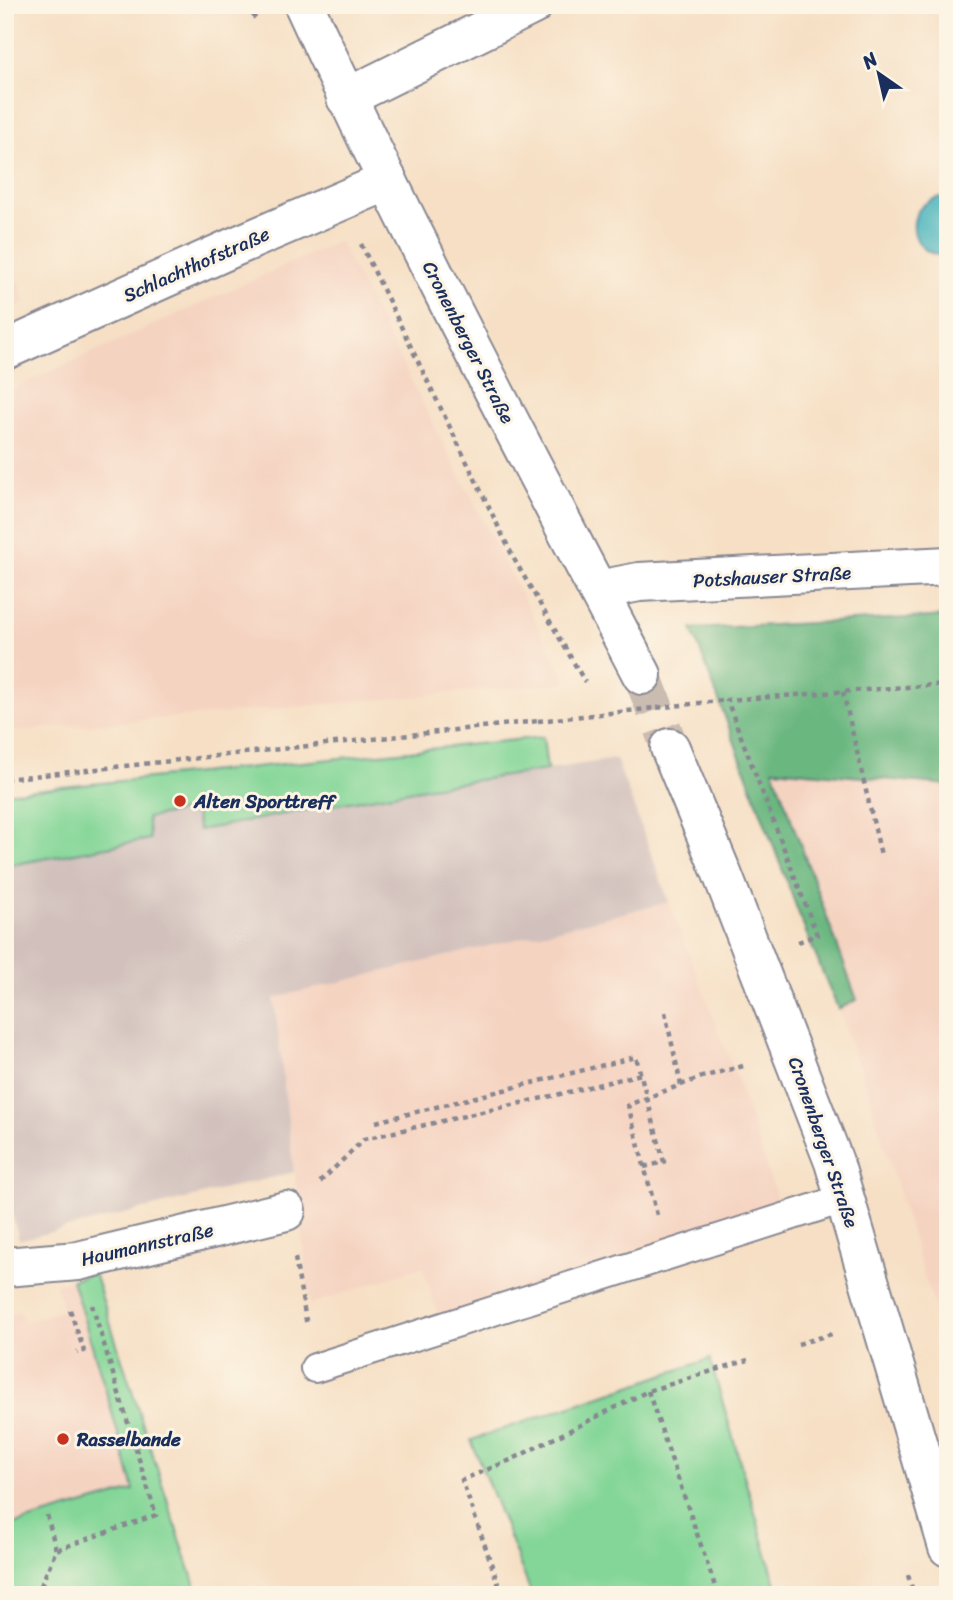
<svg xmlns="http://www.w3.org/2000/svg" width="953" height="1600" font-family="Sriracha,sans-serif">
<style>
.built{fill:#f5d3c1}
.industrial{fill:#d1c0bc}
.green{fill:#83d697;stroke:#4f827a;stroke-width:2}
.forest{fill:#6ab780;stroke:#42736f;stroke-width:2}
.water{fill:#42b2bb;stroke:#2e708c;stroke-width:2}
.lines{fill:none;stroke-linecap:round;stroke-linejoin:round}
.secondary-tunnel{stroke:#cabcb0;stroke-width:38;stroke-dasharray:38 19;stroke-linecap:butt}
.service-casing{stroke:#888791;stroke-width:32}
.minor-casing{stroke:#888791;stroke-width:42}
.secondary-casing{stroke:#888791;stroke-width:42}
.path{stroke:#888791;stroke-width:4.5;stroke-dasharray:5 5;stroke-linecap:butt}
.service{stroke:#fff;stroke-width:28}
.minor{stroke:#fff;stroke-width:38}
.secondary{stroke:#fff;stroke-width:38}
.path-bridge{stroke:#888791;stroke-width:4.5;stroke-dasharray:5 5;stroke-linecap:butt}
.poi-dot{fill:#c8321e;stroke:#fcf5e5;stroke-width:2.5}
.labels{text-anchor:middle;stroke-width:6;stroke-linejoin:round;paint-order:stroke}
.street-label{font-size:19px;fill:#1b2f5e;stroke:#fcf5e5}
.poi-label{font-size:19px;font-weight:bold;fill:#1b2f5e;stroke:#fcf5e5;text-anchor:start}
</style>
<rect width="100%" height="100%" fill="#fcf5e5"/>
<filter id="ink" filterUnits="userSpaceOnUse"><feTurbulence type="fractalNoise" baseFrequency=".0143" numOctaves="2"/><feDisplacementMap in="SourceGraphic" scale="14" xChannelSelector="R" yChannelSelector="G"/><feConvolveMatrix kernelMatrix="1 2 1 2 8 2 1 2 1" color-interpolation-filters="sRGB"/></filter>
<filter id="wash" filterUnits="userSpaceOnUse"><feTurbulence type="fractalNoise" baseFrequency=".00686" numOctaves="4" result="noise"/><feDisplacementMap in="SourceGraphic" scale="28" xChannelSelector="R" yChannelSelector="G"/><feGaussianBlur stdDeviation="1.57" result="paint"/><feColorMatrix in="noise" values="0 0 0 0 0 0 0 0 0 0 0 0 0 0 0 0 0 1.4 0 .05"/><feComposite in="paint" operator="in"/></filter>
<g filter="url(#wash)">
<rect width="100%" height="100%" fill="#f6dfc4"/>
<g class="built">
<polygon points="339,241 567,683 5,732 5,392"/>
<polygon points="5,250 26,302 5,312"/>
<polygon points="772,768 948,785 948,1352 863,1077 838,1009 857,1000"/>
<polygon points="669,902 739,1084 779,1205 439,1317 422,1267 310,1304 274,998"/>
<polygon points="72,1280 105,1388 134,1491 5,1527 5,1316 20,1311 24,1322 63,1310 56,1284"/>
</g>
<polygon class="industrial" points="616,759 669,902 274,998 294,1172 19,1240 13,1218 8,1183 5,1183 5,866 149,839 147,818 194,809 199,830 430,787"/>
<g class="green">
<polygon points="543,737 547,770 430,787 199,830 194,809 147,818 150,839 5,866 5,793"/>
<polygon points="94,1273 198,1595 5,1595 5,1527 134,1490 105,1388 72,1280"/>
<polygon points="710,1359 779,1595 532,1595 471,1440"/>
</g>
<polygon class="forest" points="948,616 948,785 773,769 857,1000 838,1009 805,930 692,629"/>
<path class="water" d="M940,197H948V255C909,259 899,206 940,197Z"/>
</g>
<g filter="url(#ink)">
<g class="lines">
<polyline class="secondary-tunnel" points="642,675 670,748"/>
<defs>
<polyline id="service" points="315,1368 846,1198"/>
<g id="minor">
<polyline points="346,98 533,5"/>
<polyline points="5,350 234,247 388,181"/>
<polyline points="598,590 639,582 948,566"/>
<polyline points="5,1267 78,1261 286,1211"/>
</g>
<g id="secondary">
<path d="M304,5C408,232 526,453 642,675"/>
<polyline points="670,748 721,871 834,1162 948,1547"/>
</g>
</defs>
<use href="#service" class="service-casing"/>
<use href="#minor" class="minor-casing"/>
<use href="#secondary" class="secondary-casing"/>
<g class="path">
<polyline points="249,5 257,23"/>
<polyline points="361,244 514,559 585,682"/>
<polyline points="843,692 881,855"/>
<polyline points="5,779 538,721"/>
<polyline points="798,942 817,935 727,700 948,684"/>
<polyline points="681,1085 702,1077 747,1065"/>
<polyline points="644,1167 664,1162 652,1117"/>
<polyline points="320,1182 364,1139 569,1092 641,1074"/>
<polyline points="657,1215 628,1105 681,1085 665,1012"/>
<polyline points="295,1258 307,1326"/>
<polyline points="70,1310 84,1351 77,1353"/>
<polyline points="798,1344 835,1333"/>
<polyline points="648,1391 718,1595"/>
<polyline points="47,1515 56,1550"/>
<polyline points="908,1575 914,1595"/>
<polyline points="499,1586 501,1595"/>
<polyline points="37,1595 56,1550 156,1515 92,1305"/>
<polyline points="470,1595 499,1586 462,1480 513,1459 648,1391 748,1360"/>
</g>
<use href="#service" class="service"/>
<use href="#minor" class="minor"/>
<use href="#secondary" class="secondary"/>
<g class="path-bridge">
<polyline points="538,721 727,700"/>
<polyline points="376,1122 636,1057 652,1117"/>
</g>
</g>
</g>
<g class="poi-dot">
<circle cx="180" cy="801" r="7"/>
<circle cx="63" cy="1439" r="7"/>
</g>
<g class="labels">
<g class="street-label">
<text transform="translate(196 264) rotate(-24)" y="7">Schlachthofstraße</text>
<text transform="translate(469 342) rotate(63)" y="7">Cronenberger Straße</text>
<text transform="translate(772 576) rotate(-3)" y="7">Potshauser Straße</text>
<text transform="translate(824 1142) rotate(71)" y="7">Cronenberger Straße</text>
<text transform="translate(147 1244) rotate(-13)" y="7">Haumannstraße</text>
</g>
<g class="poi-label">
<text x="194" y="808">Alten Sporttreff</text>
<text x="77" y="1446">Rasselbande</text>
</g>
</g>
<rect width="953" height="1600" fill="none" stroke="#fcf5e5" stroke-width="28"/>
<g transform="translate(879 74) rotate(326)" stroke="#fcf5e5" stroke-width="5" paint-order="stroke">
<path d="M0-5L12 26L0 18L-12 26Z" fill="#1b2f5e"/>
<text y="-10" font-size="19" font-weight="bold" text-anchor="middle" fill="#1b2f5e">N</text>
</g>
</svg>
